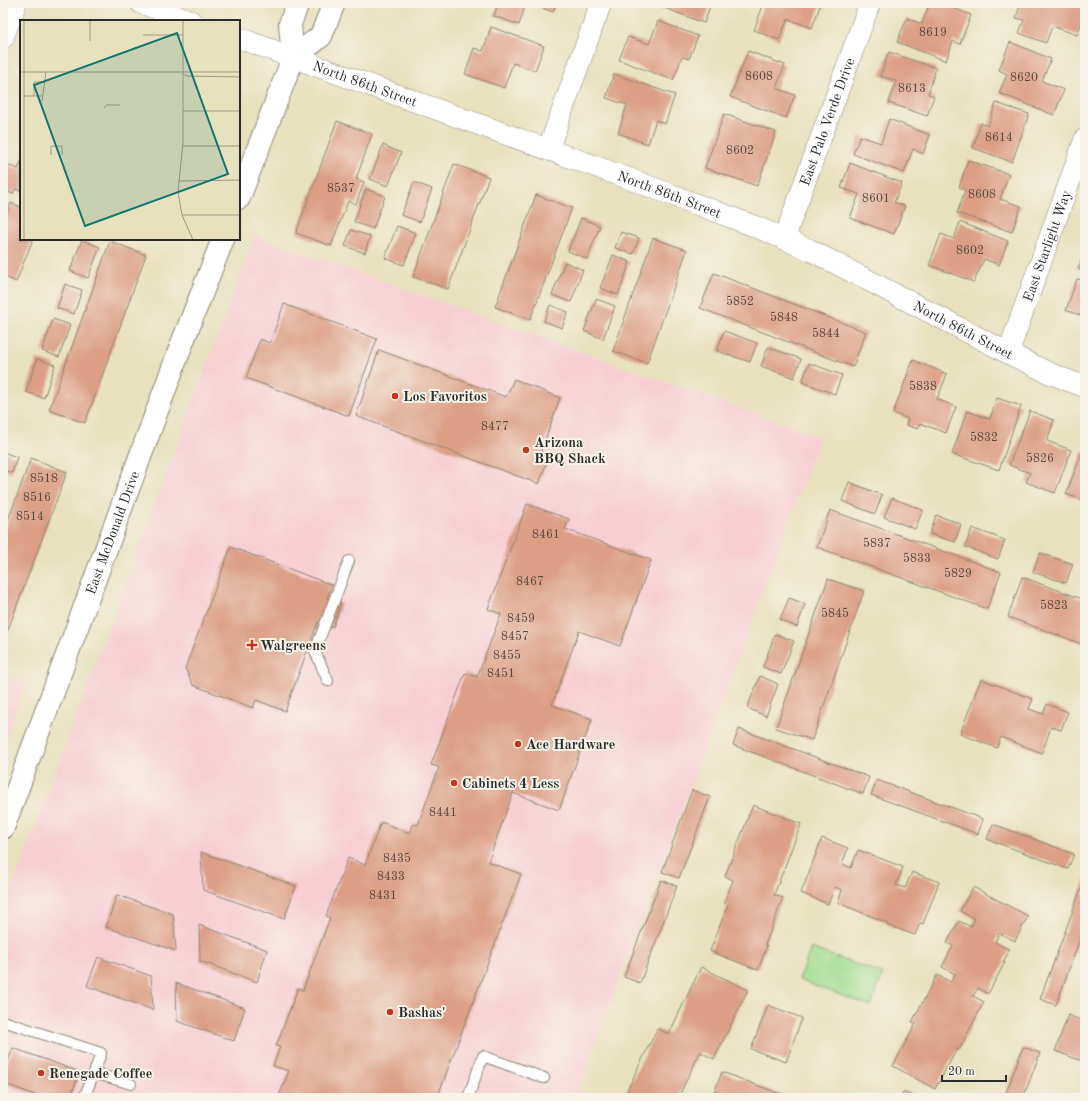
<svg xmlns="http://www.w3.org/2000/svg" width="1088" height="1101" font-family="'Old Standard TT',serif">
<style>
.built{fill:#f7cfd3}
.green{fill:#a3dd90;stroke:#67845e}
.building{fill:#dc9e85}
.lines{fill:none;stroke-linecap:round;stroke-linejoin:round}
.service-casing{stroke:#8a8674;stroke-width:12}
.minor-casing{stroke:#8a8674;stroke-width:22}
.secondary-casing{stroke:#8a8674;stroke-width:24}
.service{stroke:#fff;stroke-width:10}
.minor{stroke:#fff;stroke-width:21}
.secondary{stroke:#fff;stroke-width:22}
.poi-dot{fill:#c8321e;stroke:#f7f3e8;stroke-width:1.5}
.labels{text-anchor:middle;stroke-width:4;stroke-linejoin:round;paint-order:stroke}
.number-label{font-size:12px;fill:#574842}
.street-label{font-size:14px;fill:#2b2b2b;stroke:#f7f3e8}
.poi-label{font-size:14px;font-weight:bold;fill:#2b2b2b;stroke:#f7f3e8;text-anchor:start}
.inset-road{fill:none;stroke:#9c9883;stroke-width:1}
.view{fill:#0f766e;fill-opacity:0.15;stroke:#0f766e;stroke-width:2}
.inset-edge{fill:none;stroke:#2b2b2b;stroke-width:2}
</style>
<rect width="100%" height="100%" fill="#f7f3e8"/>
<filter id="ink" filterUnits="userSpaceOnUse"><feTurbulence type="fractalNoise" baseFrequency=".025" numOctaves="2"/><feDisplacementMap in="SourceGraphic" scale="8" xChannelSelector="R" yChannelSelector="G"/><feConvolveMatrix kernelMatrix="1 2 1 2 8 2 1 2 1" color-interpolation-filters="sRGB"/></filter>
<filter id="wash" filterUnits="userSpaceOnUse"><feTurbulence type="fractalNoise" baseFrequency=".012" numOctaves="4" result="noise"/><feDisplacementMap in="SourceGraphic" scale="16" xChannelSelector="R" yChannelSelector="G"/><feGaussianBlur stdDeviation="0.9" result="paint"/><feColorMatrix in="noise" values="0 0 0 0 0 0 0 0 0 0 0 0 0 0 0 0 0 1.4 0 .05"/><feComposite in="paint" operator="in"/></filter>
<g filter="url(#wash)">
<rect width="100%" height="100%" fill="#e8e1be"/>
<g class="built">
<polygon points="255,236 820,437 575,1098 3,1098 3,913"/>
<polygon points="3,676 25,684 3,745"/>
</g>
<polygon class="green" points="811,948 883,974 871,1006 799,980"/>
<g id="blocks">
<g class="building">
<polygon points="498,3 526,3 519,25 494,16"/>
<polygon points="528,3 556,3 553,12"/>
<polygon points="664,3 711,3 704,23 662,7"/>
<polygon points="764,3 821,3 812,28 788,19 779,40 754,30"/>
<polygon points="930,3 941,3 971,15 960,44 953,41 946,61 897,42 907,18 922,24"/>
<polygon points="1021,3 1085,3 1085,14 1077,35 1052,26 1046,43 1019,33 1024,20 1016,18"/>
<polygon points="658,21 698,36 689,59 682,57 673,80 619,60 628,37 649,44"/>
<polygon points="491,27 544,46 535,71 513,63 504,88 465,74 474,48 483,51"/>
<polygon points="1010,42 1051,59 1042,81 1064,90 1054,115 999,93 1007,74 999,70"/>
<polygon points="748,51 785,65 776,88 795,95 786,118 730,97"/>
<polygon points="889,52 936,68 928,94 934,96 927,116 889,103 896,81 880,76"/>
<polygon points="614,74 675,95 665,124 656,120 648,144 618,133 627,105 606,98"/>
<polygon points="996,103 1029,114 1012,162 973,148 981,123 988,126"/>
<polygon points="724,114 776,132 757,186 705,168"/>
<polygon points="889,119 930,135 923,154 913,149 904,173 853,154 860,136 881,143"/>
<polygon points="337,121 372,134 356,179 364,182 356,204 348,201 331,246 296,233"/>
<polygon points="383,145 401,153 388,186 370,179"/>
<polygon points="968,160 1009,174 1000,199 1021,206 1012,232 957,213 965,190 959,187"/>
<polygon points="21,161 21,191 15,189 13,194 3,190 3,163 18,169"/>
<polygon points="850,163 902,183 894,202 905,206 894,234 850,218 859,194 841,188"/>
<polygon points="454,164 489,177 448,289 413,277"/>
<polygon points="414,182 432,189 420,222 401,215"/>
<polygon points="366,189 385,196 373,229 354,222"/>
<polygon points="536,195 572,208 530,320 495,307"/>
<polygon points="11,203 21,207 21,239 33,239 16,282 3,276 3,223"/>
<polygon points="581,218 600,226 587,259 568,251"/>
<polygon points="960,222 1008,241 999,265 984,259 974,282 929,265 941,234 954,239"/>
<polygon points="397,226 416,233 404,265 385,258"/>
<polygon points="351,230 370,236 365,253 345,246"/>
<polygon points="621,232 639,238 633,254 615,248"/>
<polygon points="653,238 687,250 647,363 613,351"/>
<polygon points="82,240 100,247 88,278 70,271"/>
<polygon points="110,241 146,255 85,423 49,410"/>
<polygon points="1085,249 1085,271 1078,269"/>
<polygon points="613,255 630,262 618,295 600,288"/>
<polygon points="565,262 583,270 571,302 552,295"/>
<polygon points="714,273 866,332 853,367 700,308"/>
<polygon points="1077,279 1085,281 1085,317 1066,310"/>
<polygon points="65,284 82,290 74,314 57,308"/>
<polygon points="596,299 615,306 603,339 584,331"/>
<polygon points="284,304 377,339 349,416 246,378 260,339 270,343"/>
<polygon points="550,305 568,312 562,328 544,321"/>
<polygon points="53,319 70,325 59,357 42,351"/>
<polygon points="724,331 757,343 750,362 717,351"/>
<polygon points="768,347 801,359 794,378 761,366"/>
<polygon points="379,350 506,397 514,379 560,398 541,451 549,456 539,484 356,416"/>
<polygon points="37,359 55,365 44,398 26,392"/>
<polygon points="913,360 947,374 937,399 956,407 946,433 920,423 918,429 906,425 908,419 893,413"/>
<polygon points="809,363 842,375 835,394 802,382"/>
<polygon points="997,398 1021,406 999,470 952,454 967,411 990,419"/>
<polygon points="1030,411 1054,420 1047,441 1071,450 1055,493 1026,482 1030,473 1009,465"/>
<polygon points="1083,450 1085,451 1085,501 1066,494"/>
<polygon points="3,452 17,457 12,473 3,470"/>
<polygon points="31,458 67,472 3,643 3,534"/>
<polygon points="849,482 882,495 875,514 842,501"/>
<polygon points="892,498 923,510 915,529 884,517"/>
<polygon points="527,504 569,519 565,529 651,560 620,646 579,631 552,705 592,719 559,810 513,793 488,862 521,874 437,1098 359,1098 351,1095 350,1098 278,1098 289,1071 273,1066 280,1047 276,1046 298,988 303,990 330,918 326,916 348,858 365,865 381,822 410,833 413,824 418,825 439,767 431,765 465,673 477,677 501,614 488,609"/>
<polygon points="830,510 1001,572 987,609 817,547"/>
<polygon points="936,515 961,524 955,542 930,534"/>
<polygon points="972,528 1005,540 998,559 965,547"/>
<polygon points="231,547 332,585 327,598 341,603 333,627 318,622 285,711 256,700 253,708 193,685 185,668"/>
<polygon points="1040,553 1073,564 1066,583 1033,572"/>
<polygon points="1022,577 1085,600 1085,645 1008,617"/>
<polygon points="828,579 864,591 812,740 776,728"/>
<polygon points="789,598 805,604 797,627 780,620"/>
<polygon points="775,634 794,641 781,674 763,667"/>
<polygon points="760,676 778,684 766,716 747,708"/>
<polygon points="981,679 1033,699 1029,709 1043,714 1047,704 1068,712 1061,730 1051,727 1042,753 1001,737 997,748 960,734"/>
<polygon points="739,729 869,777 863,794 733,745"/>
<polygon points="877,780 983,819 978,834 871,795"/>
<polygon points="692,790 710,797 679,878 662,872"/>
<polygon points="753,805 801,824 774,895 783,898 765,945 767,946 758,970 710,951 728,905 724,903 733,880 725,876"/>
<polygon points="993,824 1074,854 1068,869 987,839"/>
<polygon points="822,838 848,848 842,864 851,868 858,850 903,867 896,885 905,888 912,872 939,882 923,924 920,923 915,935 887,925 888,923 838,903 842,890 835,887 828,904 801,893"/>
<polygon points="201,852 296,886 284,919 203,890"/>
<polygon points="1085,878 1085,925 1056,1005 1040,999"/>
<polygon points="661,880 677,886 640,983 624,977"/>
<polygon points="973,887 1028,916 1015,941 999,933 995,942 1010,950 1003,962 1005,962 988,994 978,988 973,996 984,1002 959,1050 957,1049 935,1089 893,1066 916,1023 912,1022 937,975 951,982 955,974 942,967 953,946 947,943 959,921 971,927 975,919 960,911"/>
<polygon points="117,895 173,914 176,951 106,927"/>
<polygon points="199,925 267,950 257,982 200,961"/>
<polygon points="98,957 151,976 153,1010 87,986"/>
<polygon points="701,967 748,990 714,1059 700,1052 678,1098 624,1097 657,1029 669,1034"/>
<polygon points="176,983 245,1008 234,1041 177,1021"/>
<polygon points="768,1005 802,1018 786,1062 751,1049"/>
<polygon points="1068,1015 1085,1022 1085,1062 1055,1051"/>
<polygon points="1023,1047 1040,1053 1023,1098 1004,1098"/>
<polygon points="13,1048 80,1072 70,1098 43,1098 3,1083 3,1074"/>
<polygon points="722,1072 791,1098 712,1098"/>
<polygon points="903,1092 918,1098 901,1098"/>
</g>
</g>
</g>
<g filter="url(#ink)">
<use href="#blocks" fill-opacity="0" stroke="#8a8674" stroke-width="1"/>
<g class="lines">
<defs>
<g id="service">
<polyline points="328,681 315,651 349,561"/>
<polyline points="3,1021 101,1053 94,1073 131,1084"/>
<polyline points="84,1098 94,1073"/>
<polyline points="468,1098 483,1056 544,1078"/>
</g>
<g id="minor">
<polyline points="141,3 191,21"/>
<polyline points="3,38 16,3"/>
<path id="s1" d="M239,38L630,179L754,226L810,250L1008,353L1049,373L1085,387"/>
<polyline points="548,150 601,3"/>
<path id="s2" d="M784,239L870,3"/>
<path id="s3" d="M1008,353L1085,139"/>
</g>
<g id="secondary">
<polyline points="293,58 321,36 334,3"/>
<polyline points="239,198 293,58 290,24 298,3"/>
<path id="s4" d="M3,828L181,346L223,239"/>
</g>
</defs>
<use href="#service" class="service-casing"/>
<use href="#minor" class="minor-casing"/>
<use href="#secondary" class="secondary-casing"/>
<use href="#service" class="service"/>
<use href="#minor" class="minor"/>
<use href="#secondary" class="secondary"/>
</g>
</g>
<g class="poi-dot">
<circle cx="395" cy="396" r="4"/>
<circle cx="526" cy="450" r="4"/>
<path d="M250 639h4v4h4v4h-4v4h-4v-4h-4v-4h4z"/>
<circle cx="518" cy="744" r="4"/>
<circle cx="454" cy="783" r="4"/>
<circle cx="390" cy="1012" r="4"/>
<circle cx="41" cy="1073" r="4"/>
</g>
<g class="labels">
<g class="number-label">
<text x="933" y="36">8619</text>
<text x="759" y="80">8608</text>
<text x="1024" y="81">8620</text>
<text x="912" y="92">8613</text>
<text x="999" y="141">8614</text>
<text x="740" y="154">8602</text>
<text x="341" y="192">8537</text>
<text x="982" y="198">8608</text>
<text x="876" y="202">8601</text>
<text x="970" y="254">8602</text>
<text x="740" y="305">5852</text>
<text x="784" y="321">5848</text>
<text x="826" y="337">5844</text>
<text x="923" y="390">5838</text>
<text x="495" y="430">8477</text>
<text x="984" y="441">5832</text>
<text x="1040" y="462">5826</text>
<text x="44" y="482">8518</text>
<text x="37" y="501">8516</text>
<text x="30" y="520">8514</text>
<text x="546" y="538">8461</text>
<text x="877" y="547">5837</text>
<text x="917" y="562">5833</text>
<text x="958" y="577">5829</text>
<text x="530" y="585">8467</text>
<text x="1054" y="609">5823</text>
<text x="835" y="617">5845</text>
<text x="521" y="622">8459</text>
<text x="515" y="640">8457</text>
<text x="507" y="659">8455</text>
<text x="501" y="677">8451</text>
<text x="443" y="816">8441</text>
<text x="397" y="862">8435</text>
<text x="391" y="880">8433</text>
<text x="383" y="899">8431</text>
</g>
<g class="street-label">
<text dy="5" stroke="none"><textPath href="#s1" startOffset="134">North 86th Street</textPath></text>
<text dy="5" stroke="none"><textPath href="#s2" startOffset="125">East Palo Verde Drive</textPath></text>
<text dy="5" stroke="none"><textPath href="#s1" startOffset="458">North 86th Street</textPath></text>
<text dy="5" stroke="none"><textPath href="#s3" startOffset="114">East Starlight Way</textPath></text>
<text dy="5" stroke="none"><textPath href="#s1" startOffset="782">North 86th Street</textPath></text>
<text dy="5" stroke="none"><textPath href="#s4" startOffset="315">East McDonald Drive</textPath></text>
</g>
<g class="poi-label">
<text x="403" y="401">Los Favoritos</text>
<text x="534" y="447">Arizona<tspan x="534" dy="16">BBQ Shack</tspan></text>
<text x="260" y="650">Walgreens</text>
<text x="526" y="749">Ace Hardware</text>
<text x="462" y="788">Cabinets 4 Less</text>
<text x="398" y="1017">Bashas'</text>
<text x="49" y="1078">Renegade Coffee</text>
</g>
</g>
<g transform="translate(20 20)">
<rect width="220" height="220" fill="#e8e1be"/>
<path class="inset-road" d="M70,0V21M163,0V122L158,172L162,195L173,220M123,15H163M0,52H220M163,54L167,56L220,57M4,76H22M14,76V62H24M22,81L26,52M84,88L87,85H100M163,91H220M163,126H220M31,135V126H42V135M158,161L220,160M162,195H220M4,220V0"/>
<path class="view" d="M157,13L208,154L65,206L14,65Z"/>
<rect width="220" height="220" class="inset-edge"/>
</g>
<rect width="1088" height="1101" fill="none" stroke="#f7f3e8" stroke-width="16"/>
<path d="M942 1075v6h64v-6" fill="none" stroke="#2b2b2b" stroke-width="2"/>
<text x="948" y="1075" font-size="12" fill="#2b2b2b" stroke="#f7f3e8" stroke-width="3" paint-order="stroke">20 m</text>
</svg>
